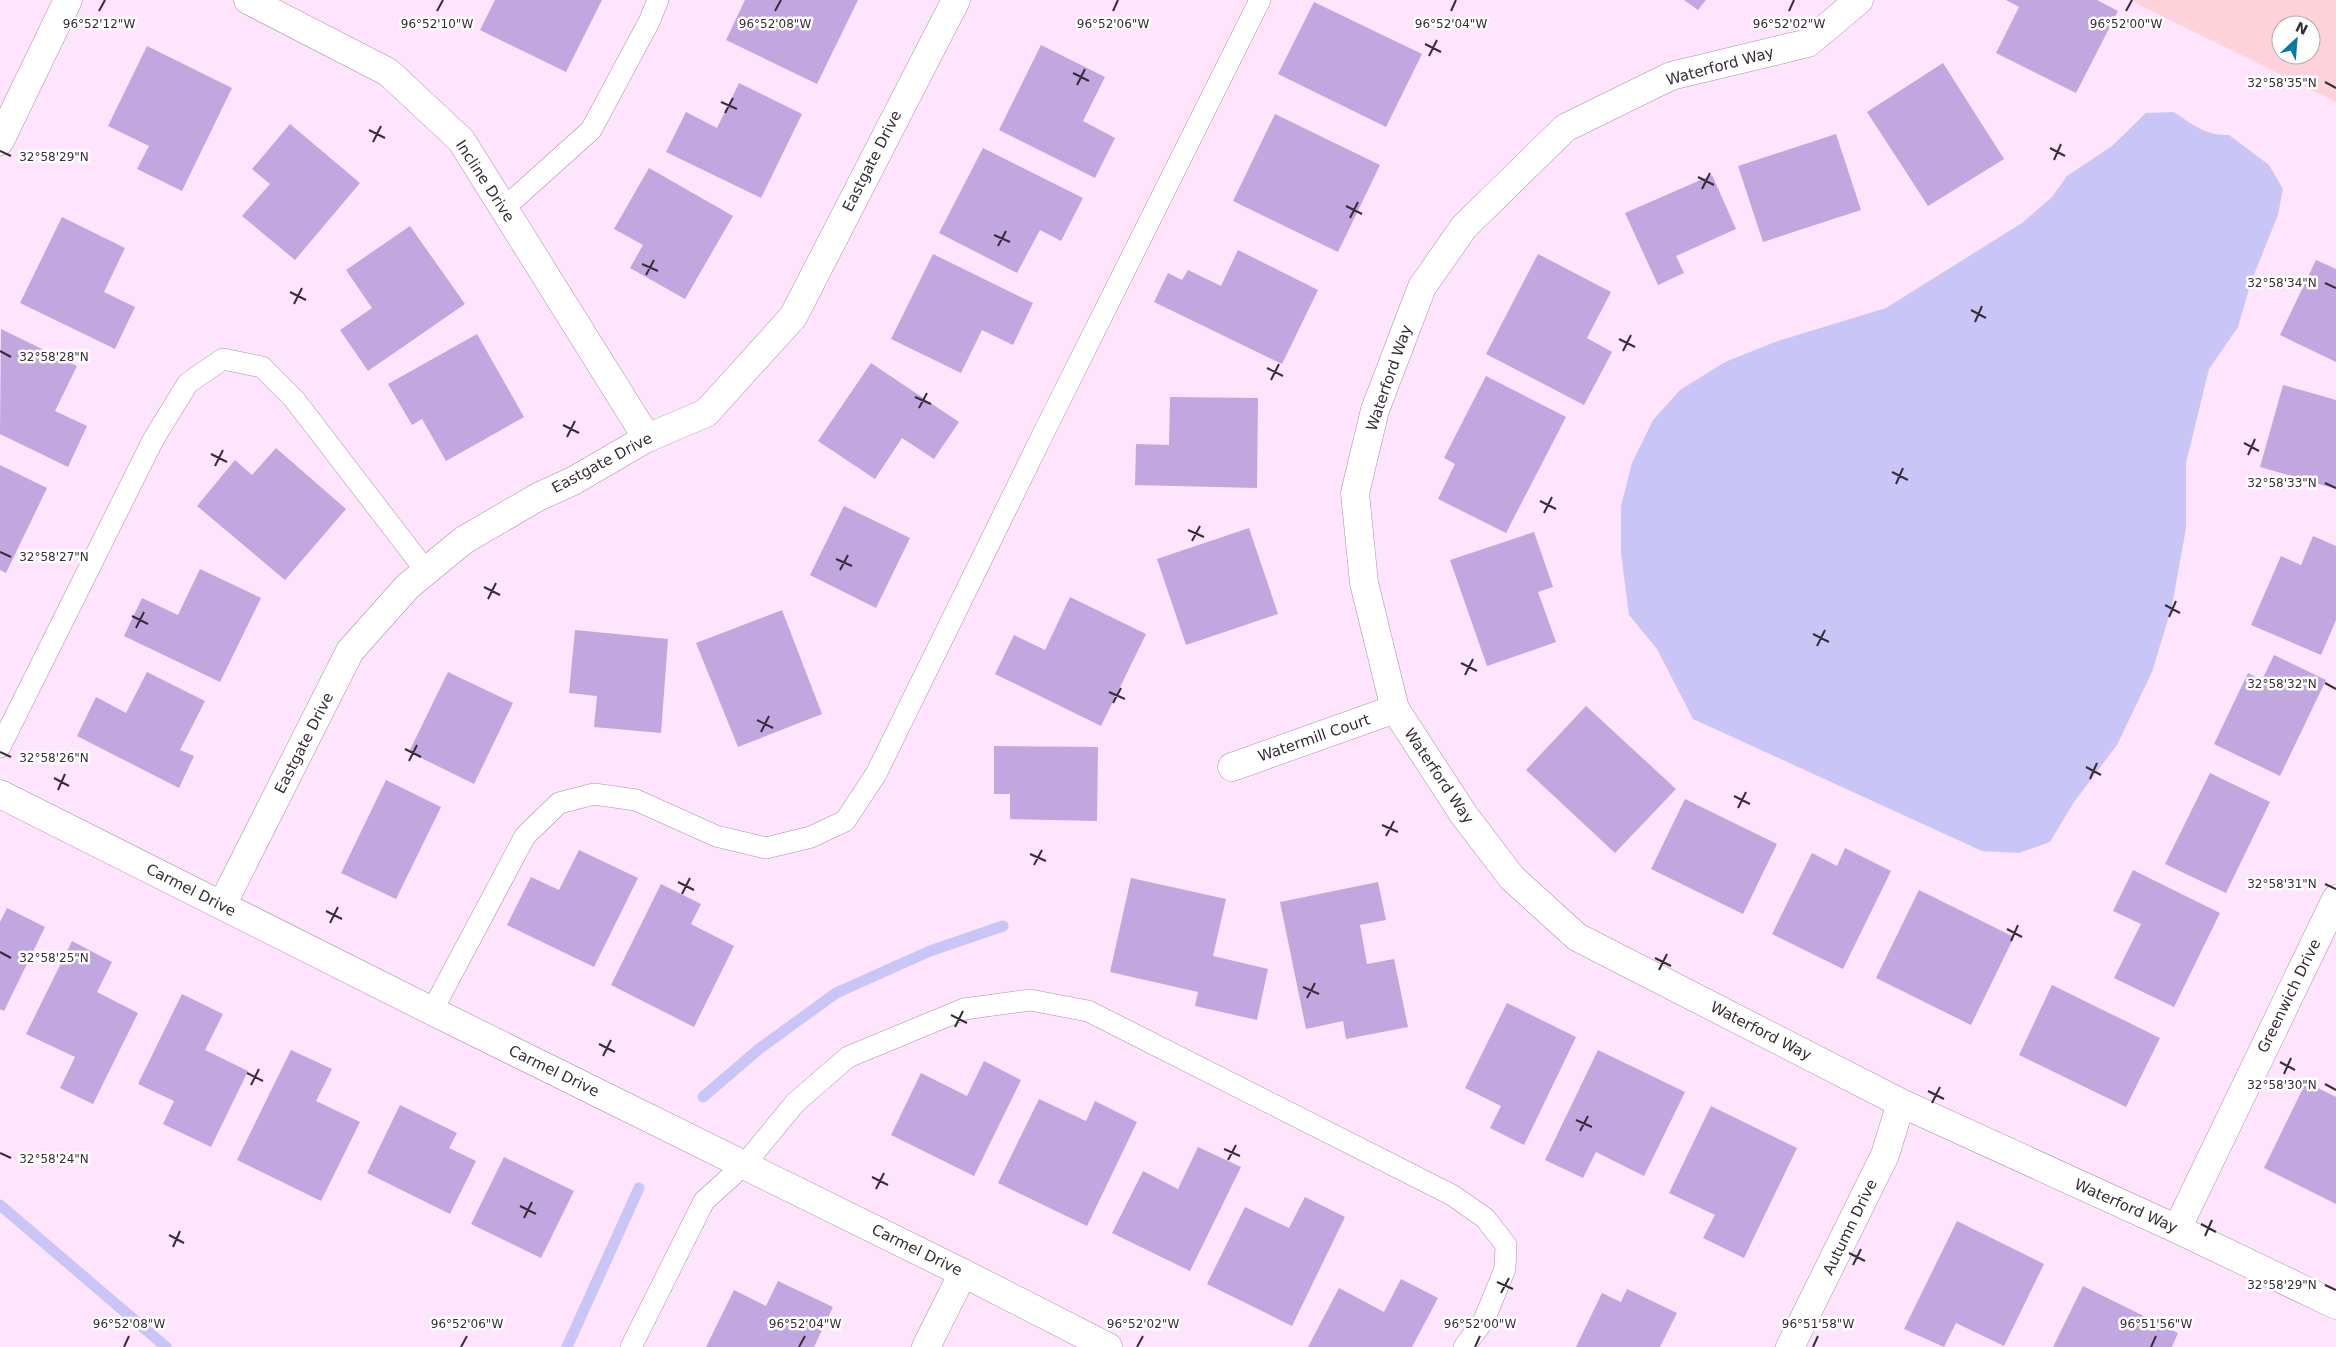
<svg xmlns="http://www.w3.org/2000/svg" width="2336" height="1347" font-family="'DejaVu Sans',sans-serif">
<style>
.green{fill:#fed2da;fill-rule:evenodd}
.water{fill:#c9c6f7}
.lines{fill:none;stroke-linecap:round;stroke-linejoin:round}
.stream{stroke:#c9c6f7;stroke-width:11}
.building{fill:#c2a6df}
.lane-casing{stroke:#a990a8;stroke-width:22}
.street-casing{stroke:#a990a8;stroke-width:29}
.lane{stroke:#fff;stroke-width:21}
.street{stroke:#fff;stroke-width:28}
.ticks{fill:none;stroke:#372d37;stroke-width:2}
.labels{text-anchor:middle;stroke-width:5;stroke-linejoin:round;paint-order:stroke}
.street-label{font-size:15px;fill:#372d37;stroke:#fff}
.ticks-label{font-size:12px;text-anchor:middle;fill:#372d37;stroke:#fff;stroke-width:5;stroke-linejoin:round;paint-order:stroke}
</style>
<rect width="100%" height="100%" fill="#fee4fd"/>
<path class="green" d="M2130,0H2336V102ZM2281,25H2311V55H2281Z"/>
<path class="water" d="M2174,112C2192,124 2206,136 2229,135L2269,165L2283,189L2278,215L2251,282L2238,327L2209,369L2186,463V528L2172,606L2152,672L2117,745L2074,802L2050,842L2019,853L1982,851L1693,719L1657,649L1629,615L1621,553V506L1632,463L1653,420L1680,390L1725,362L1775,342L1886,308L2022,223L2052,197L2067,176L2112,146L2146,113Z"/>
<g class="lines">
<g class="stream">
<polyline points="703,1097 759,1049 836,993 930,951 1003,926"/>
<polyline points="0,1205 166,1347"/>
<polyline points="567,1347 639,1188"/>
</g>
</g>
<g class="building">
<polygon points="495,0 602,0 566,72 480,30"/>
<polygon points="745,0 858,0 817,84 726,40"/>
<polygon points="1684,0 1706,0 1698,10"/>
<polygon points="2006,0 2097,0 2118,11 2076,93 1996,53 2019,7"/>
<polygon points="1314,2 1422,54 1386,127 1278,74"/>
<polygon points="1041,45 1105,77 1083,121 1115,138 1095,178 999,130"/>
<polygon points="147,46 232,88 182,191 137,169 149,146 108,126"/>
<polygon points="1943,63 2004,159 1928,206 1867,112"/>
<polygon points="739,83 802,114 761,198 666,152 686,112 717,128"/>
<polygon points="1275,114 1380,165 1338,252 1233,201"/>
<polygon points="290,124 360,183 295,260 242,216 270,184 252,169"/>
<polygon points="1836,134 1861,210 1763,242 1738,166"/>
<polygon points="983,148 1083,198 1061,241 1040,230 1017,273 939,233"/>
<polygon points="649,168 733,216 685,299 630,268 643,245 614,229"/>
<polygon points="1712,175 1736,229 1676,256 1684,273 1658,285 1625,213"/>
<polygon points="62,217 125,248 104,292 135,307 115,349 20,303"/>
<polygon points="410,226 465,304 368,371 340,330 372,308 346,270"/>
<polygon points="1238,250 1318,290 1282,364 1154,302 1168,273 1182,280 1188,270 1221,286"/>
<polygon points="933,254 1033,303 1013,345 982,330 961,373 891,339"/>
<polygon points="1538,254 1611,292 1587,338 1612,352 1584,405 1486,354"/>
<polygon points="2316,260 2336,269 2336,362 2280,335"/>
<polygon points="1,329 77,366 55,411 87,426 68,467 0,434"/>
<polygon points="477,334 524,417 446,461 422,419 412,425 388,384"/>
<polygon points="871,363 959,422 934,459 902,438 875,479 818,441"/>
<polygon points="1486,376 1566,417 1506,533 1438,499 1455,464 1444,458"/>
<polygon points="2283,385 2336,400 2336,489 2260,467"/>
<polygon points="1170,397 1258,398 1257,488 1135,485 1136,444 1169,445"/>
<polygon points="276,448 346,509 285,580 197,506 235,460 252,475"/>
<polygon points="0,465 47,488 6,573 0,570"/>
<polygon points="844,506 910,538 876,608 810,575"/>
<polygon points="1249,528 1278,614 1186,645 1157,559"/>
<polygon points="1534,532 1553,587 1538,592 1556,642 1487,666 1450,560"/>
<polygon points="2313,536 2336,546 2336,620 2321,655 2251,625 2281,556 2301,565"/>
<polygon points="200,569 261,598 220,682 124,636 142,598 178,615"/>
<polygon points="1070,597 1146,634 1101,726 995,674 1014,635 1045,650"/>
<polygon points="782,610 822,714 738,747 696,643"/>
<polygon points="575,630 668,639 661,733 594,727 597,696 569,693"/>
<polygon points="2274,655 2326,680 2280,776 2214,744 2248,673 2262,680"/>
<polygon points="147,672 205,701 180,750 194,756 179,788 77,736 96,697 126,713"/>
<polygon points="448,672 513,703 474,784 409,752"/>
<polygon points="1586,706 1676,789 1615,853 1526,770"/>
<polygon points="994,746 1098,747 1097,821 1010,819 1010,794 994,794"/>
<polygon points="2210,773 2270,802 2226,893 2165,864"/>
<polygon points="386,780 441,807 396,899 341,873"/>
<polygon points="1685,799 1777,844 1743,914 1651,869"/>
<polygon points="1845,848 1891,871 1843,969 1772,934 1812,853 1837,866"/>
<polygon points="579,850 638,878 594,967 507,925 531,877 559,890"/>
<polygon points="2133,870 2220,913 2174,1007 2114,978 2141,924 2113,911"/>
<polygon points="1131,878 1226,899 1213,956 1268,969 1257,1020 1195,1006 1198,992 1110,972"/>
<polygon points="1378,882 1386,920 1360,925 1367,964 1394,959 1408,1027 1346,1039 1343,1021 1306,1029 1280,902"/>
<polygon points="661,884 701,904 691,924 734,946 694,1027 611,985"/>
<polygon points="1919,890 2014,937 1971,1025 1876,978"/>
<polygon points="7,908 45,927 4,1011 0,1009 0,922"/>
<polygon points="72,941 112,962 97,992 138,1013 93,1104 60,1088 75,1057 26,1034"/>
<polygon points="2052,985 2160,1038 2126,1107 2019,1055"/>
<polygon points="182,994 223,1014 205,1050 248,1071 211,1147 163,1124 174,1101 138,1084"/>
<polygon points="1507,1003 1576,1037 1524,1145 1490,1128 1501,1106 1465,1088"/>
<polygon points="291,1050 332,1069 316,1101 360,1122 321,1201 237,1160"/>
<polygon points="1598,1050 1685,1092 1644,1176 1596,1152 1583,1178 1545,1160"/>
<polygon points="984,1061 1021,1080 974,1176 891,1135 921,1073 967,1096"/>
<polygon points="2306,1082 2336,1097 2336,1204 2264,1168"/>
<polygon points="1039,1099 1086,1121 1095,1101 1137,1122 1087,1226 998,1183"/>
<polygon points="400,1105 457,1133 449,1148 476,1161 450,1214 367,1173"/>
<polygon points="1711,1106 1797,1148 1744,1258 1703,1238 1715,1215 1669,1193"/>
<polygon points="1198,1147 1241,1167 1190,1271 1112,1233 1143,1171 1178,1189"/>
<polygon points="504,1157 574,1191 541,1258 471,1224"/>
<polygon points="1305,1197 1345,1217 1292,1326 1207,1284 1245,1207 1289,1228"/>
<polygon points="1957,1221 2044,1264 2004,1346 1956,1323 1944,1347 1904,1329"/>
<polygon points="1401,1279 1438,1298 1412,1347 1308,1347 1339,1288 1384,1312"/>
<polygon points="778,1281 833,1307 814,1347 706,1347 734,1290 766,1306"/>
<polygon points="2083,1286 2178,1333 2172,1347 2053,1347"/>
<polygon points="1627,1289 1677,1313 1660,1347 1576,1347 1602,1293 1621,1302"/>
</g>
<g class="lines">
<defs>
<g id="lane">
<polyline points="503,209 591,130 649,22 658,0"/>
<polyline points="0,747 153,440 188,383 223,359 262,367 294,399 426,571"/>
<polyline points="432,1011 525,836 559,803 594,794 636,800 716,836 766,848 811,837 845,821 876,774 1045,430 1260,0"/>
<polyline points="631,1347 704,1201 745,1164 795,1103 848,1057 964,1009 1030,1000 1088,1011 1452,1195 1485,1218 1506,1245 1505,1269 1484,1320 1464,1347"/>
</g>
<g id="street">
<polyline points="248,0 388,72 461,140 647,438"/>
<polyline points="1859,0 1808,43 1671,76 1565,128 1464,227 1422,287 1375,410 1355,493 1364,583 1395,709 1464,815 1512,878 1577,937 1901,1103 2177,1229 2336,1305"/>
<polyline points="0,141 68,0"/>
<polyline points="1232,767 1395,709"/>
<polyline points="0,794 432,1011 963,1273 1108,1347"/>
<polyline points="222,905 350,651 408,586 464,540 538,497 573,481 647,438 706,413 793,317 956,0"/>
<polyline points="2177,1229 2336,899"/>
<polyline points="926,1347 963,1273"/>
<polyline points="1790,1347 1885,1155 1901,1103"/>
</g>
</defs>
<use href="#lane" class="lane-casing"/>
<use href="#street" class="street-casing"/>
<use href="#lane" class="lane"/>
<use href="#street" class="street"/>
</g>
<path class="ticks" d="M99,11L105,0M437,11L443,0M775,11L781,0M1113,11L1118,0M1451,11L1456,0M1789,11L1794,0M2126,11L2132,0M1425,44L1441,52M1429,56L1437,40M1073,73L1089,81M2325,82L2336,88M1077,85L1085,69M721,102L737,109M725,113L733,98M369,130L385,138M373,142L381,126M2050,148L2065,156M0,151L11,156M2054,160L2061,144M1698,177L1714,185M1702,189L1710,173M1346,206L1362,214M1350,218L1358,202M994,235L1010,242M998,246L1006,231M642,264L658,271M646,275L654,260M2325,283L2336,288M290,292L306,300M294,304L302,288M1971,310L1986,318M1975,322L1982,306M1619,339L1635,347M0,351L11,357M1623,351L1631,335M1267,368L1283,376M1271,380L1279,364M915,397L931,404M919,408L927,393M563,425L579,433M567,437L575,421M2244,443L2259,451M211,454L227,462M2248,455L2255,439M215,466L223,450M1892,472L1908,480M2325,483L2336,488M1896,484L1903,468M1540,501L1556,509M1544,513L1552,497M1188,530L1204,537M1192,541L1200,526M0,552L11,557M836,559L852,566M840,570L848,555M484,587L500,595M488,599L496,583M2165,605L2180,613M132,616L148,624M2169,617L2176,601M136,628L144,612M1813,634L1829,642M1817,646L1825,630M1461,663L1477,671M1465,675L1473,659M2325,683L2336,689M1109,692L1125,699M1113,703L1121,688M757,720L773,728M761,732L769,716M405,749L421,757M0,752L11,757M409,761L417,745M2086,767L2101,775M54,778L69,786M2090,779L2097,763M58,790L65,774M1734,796L1750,804M1738,808L1746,792M1382,825L1398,832M1386,836L1394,821M1030,854L1046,861M1034,865L1042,850M678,882L694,890M2325,884L2336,889M682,894L690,878M326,911L342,919M330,923L338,907M2007,929L2022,937M2011,941L2018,925M0,952L11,958M1655,958L1671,966M1659,970L1667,954M1303,987L1319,994M1307,998L1315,983M951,1015L967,1023M955,1027L963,1011M599,1044L615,1052M603,1056L611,1040M2280,1062L2295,1070M247,1073L263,1081M2284,1074L2291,1058M2325,1084L2336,1090M251,1085L259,1069M1928,1091L1944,1099M1932,1103L1940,1087M1576,1120L1592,1127M1580,1131L1588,1116M1224,1149L1240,1156M0,1153L11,1158M1228,1160L1236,1145M872,1177L888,1185M876,1189L884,1173M520,1206L536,1214M524,1218L532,1202M2201,1224L2216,1232M169,1235L184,1243M2205,1236L2212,1220M173,1247L180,1231M1849,1253L1865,1261M1853,1265L1861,1249M1497,1282L1513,1289M2325,1285L2336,1290M1501,1293L1509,1278M124,1347L129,1336M461,1347L467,1336M799,1347L805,1336M1137,1347L1143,1336M1475,1347L1480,1336M1813,1347L1818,1336M2151,1347L2156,1336"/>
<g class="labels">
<g class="street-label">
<text transform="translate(1720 66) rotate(-15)" y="5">Waterford Way</text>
<text transform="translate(872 161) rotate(-63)" y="5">Eastgate Drive</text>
<text transform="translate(485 181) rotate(57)" y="5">Incline Drive</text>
<text transform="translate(1389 378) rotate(-71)" y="5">Waterford Way</text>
<text transform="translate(602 463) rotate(-28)" y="5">Eastgate Drive</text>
<text transform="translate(1314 738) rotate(-19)" y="5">Watermill Court</text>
<text transform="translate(304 743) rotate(-63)" y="5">Eastgate Drive</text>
<text transform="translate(1439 776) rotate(56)" y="5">Waterford Way</text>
<text transform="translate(191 890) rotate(27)" y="5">Carmel Drive</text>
<text transform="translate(2289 996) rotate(-64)" y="5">Greenwich Drive</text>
<text transform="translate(1761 1031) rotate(27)" y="5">Waterford Way</text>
<text transform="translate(554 1071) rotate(26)" y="5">Carmel Drive</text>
<text transform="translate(2126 1206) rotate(24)" y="5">Waterford Way</text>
<text transform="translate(1850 1227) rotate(-64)" y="5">Autumn Drive</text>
<text transform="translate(917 1250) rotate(26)" y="5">Carmel Drive</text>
</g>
</g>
<g class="ticks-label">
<text x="99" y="28">96°52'12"W</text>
<text x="437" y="28">96°52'10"W</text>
<text x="775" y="28">96°52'08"W</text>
<text x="1113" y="28">96°52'06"W</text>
<text x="1451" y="28">96°52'04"W</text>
<text x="1789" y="28">96°52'02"W</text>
<text x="2126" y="28">96°52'00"W</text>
<text x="2282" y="87">32°58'35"N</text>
<text x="54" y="161">32°58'29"N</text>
<text x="2282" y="287">32°58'34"N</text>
<text x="54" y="361">32°58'28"N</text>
<text x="2282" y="487">32°58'33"N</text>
<text x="54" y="561">32°58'27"N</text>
<text x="2282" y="688">32°58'32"N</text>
<text x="54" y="762">32°58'26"N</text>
<text x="2282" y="888">32°58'31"N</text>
<text x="54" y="962">32°58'25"N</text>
<text x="2282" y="1089">32°58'30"N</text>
<text x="54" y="1163">32°58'24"N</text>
<text x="2282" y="1289">32°58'29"N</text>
<text x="129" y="1328">96°52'08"W</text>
<text x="467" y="1328">96°52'06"W</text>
<text x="805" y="1328">96°52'04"W</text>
<text x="1143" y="1328">96°52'02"W</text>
<text x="1480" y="1328">96°52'00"W</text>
<text x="1818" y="1328">96°51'58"W</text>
<text x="2156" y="1328">96°51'56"W</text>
</g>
<g transform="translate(2296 40) rotate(26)"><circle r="24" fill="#ffffff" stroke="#afabaf"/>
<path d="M0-4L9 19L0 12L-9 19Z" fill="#007ba2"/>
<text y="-8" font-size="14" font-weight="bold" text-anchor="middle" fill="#372d37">N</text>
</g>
</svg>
